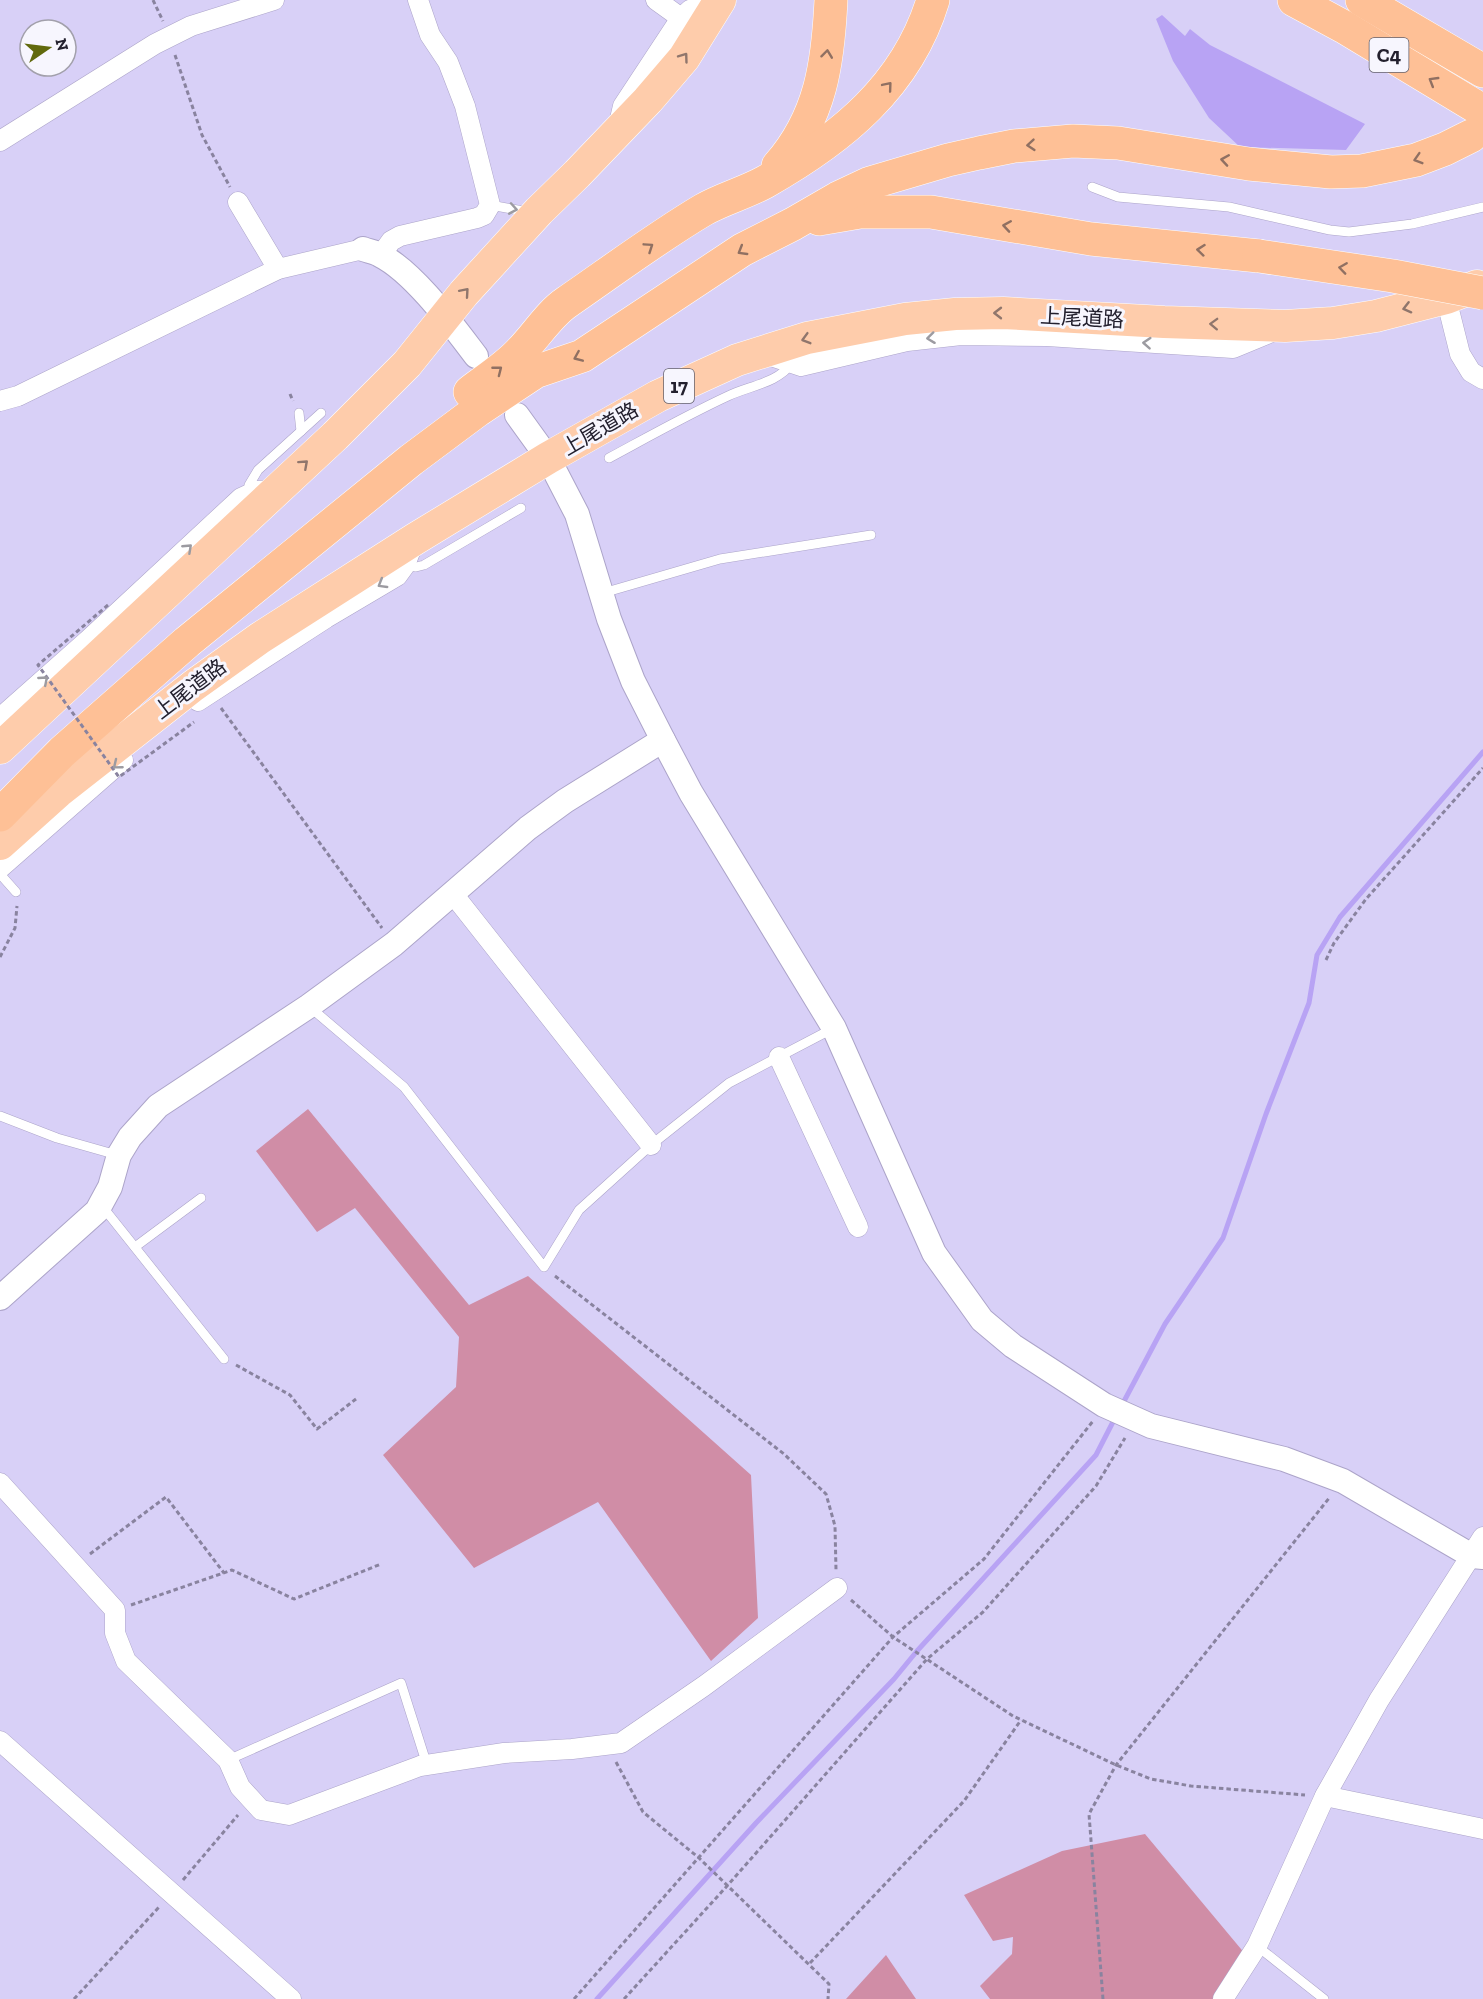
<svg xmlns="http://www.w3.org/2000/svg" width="1483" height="1999" font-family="'Zilla Slab','Noto Sans JP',serif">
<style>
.green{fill:#d08da6}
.water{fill:#b8a3f4}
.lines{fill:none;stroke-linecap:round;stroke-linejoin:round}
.stream{stroke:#b8a3f4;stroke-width:5}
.service-casing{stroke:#aca4c9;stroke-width:10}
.minor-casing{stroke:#aca4c9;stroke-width:21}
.tertiary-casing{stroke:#aca4c9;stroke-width:26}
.trunk-casing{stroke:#fff;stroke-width:33}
.motorway-casing{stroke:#fff;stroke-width:34}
.path{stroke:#89839f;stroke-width:3;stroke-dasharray:4.5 3;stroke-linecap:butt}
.service{stroke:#fff;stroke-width:9}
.minor{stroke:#fff;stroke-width:20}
.tertiary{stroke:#fff;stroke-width:24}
.trunk{stroke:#feccab;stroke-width:32}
.motorway{stroke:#fec096;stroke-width:33}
.motorway-bridge-casing{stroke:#fff;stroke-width:34;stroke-linecap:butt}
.path-bridge{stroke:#89839f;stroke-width:3;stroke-dasharray:4.5 3;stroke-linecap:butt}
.motorway-bridge{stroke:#fec096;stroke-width:33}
.oneway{stroke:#907062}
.oneway2{stroke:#90766c}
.oneway3{stroke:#9c9ba1}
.labels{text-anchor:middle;stroke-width:6;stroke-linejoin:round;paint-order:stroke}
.shield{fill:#f7f6fe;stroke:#63606c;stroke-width:1.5}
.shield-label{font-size:20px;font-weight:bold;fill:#23202e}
.street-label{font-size:21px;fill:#23202e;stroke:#f7f6fe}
</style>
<rect width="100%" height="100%" fill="#d8d0f7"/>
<g class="green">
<polygon points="308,1109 469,1305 528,1276 751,1475 758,1618 711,1661 598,1502 474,1568 383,1455 456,1387 459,1337 355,1208 317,1232 256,1151"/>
<polygon points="1145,1834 1246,1955 1214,1999 990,1999 980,1986 1012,1954 1013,1937 993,1941 964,1895 1062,1851"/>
<polygon points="886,1955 916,1999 846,1999"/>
</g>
<polygon class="water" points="1162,15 1185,36 1190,29 1210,45 1365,124 1346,150 1240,147 1209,118 1173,61 1156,19"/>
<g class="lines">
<g class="stream">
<polyline points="1122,1405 1165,1324 1223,1238 1266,1114 1309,1003 1317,955 1340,917 1483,752"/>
<polyline points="597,1999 756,1823 894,1679 917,1651 1096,1455 1116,1416"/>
</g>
<defs>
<g id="service">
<polyline points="1092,187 1118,197 1229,207 1330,230 1349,232 1412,224 1483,207"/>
<polyline points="490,205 529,212"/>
<polyline points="299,413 301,431"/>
<path d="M609,458C648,437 687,415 728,396C749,386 778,383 792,363"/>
<polyline points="250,494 249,485 258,470 321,413"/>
<polyline points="405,565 416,567 424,565 521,508"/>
<polyline points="603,593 720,559 871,535"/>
<polyline points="0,874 16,892"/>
<polyline points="311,1008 404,1087 544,1267 579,1210 651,1145 729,1083 832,1029"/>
<polyline points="0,1116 57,1138 117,1155"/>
<polyline points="102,1206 224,1359"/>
<polyline points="135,1247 201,1198"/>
<polyline points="228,1760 401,1683 427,1765"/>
<polyline points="1257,1946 1324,1999"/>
</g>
<g id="minor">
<polyline points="656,0 681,18"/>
<polyline points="620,119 623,106 681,18 690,10 713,0"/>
<polyline points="0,141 155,44 191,26 274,0"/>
<polyline points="238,202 278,269"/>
<polyline points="381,255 391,241 400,236 477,218 484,215 490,205 465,106 448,62 430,35 418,0"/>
<polyline points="1446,298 1460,354 1471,372 1483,379"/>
<polyline points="762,353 801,366 907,341 961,335 1047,336 1233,348 1274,331"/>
<polyline points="0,401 18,396 278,269 363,249"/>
<polyline points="198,701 326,618 397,576 405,565 415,539"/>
<polyline points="0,718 87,641 241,498 256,491 275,490"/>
<polyline points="0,868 123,760"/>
<polyline points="453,894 651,1145"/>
<polyline points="779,1057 858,1227"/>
<polyline points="0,1483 115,1610 115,1633 126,1661 228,1760 240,1787 261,1810 289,1815 420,1766 504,1753 572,1749 621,1743 704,1686 837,1588"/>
<polyline points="0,1741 291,1999"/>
<polyline points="1325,1796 1483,1829"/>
<polyline points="1223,1999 1257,1946 1325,1796 1379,1700 1483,1537"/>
</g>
<g id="tertiary">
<path d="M363,249C368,251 375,252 380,255C414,272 453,326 476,356"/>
<polyline points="517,415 548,458 577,514 609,619 633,681 663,740 691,793 834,1028 934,1253 982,1320 1013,1346 1104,1405 1151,1426 1284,1459 1343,1481 1472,1556 1483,1557"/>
<polyline points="0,1298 97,1211 110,1187 119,1155 130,1137 158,1106 309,1006 394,944 528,828 565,801 663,740"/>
</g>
<g id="trunk">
<polyline points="0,748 335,436 407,364 464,293 539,211 577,174 648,100 684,58 720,0"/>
<polyline points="0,844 58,792 193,686 260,638 415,539 548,458 658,396 737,360 807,338 905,319 955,314 1003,313 1164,322 1285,326 1333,323 1376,316 1446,298 1477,286"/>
</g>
<g id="motorway">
<polyline points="1294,0 1344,27 1483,111"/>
<polyline points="1362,0 1483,71"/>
<path d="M778,166C821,117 828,63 831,0"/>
<polyline points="819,219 860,212 931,212 1091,239 1259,256"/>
<path d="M470,392C487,379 506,367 520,352C536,336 549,314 567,302C612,271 656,238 703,210C722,199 745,193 765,182C841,139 907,86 933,0"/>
<polyline points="0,815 62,752 187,642 411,460 478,410 535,372 582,356 742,250 793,224 838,198 870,183 948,160 979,153 1014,146 1073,141 1118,143 1249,164 1331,172 1362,171 1416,160 1445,149 1471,136"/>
</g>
</defs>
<use href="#service" class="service-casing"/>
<use href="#minor" class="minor-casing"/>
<use href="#tertiary" class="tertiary-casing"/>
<use href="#trunk" class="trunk-casing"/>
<use href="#motorway" class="motorway-casing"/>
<g class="path">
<polyline points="153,0 163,21"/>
<polyline points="175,55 202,135 230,187"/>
<polyline points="290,394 293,401"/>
<polyline points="221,708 382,928"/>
<polyline points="0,957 15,928 17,906"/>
<polyline points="1326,960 1334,943 1366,899 1483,768"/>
<polyline points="555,1276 784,1454 826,1494 835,1526 836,1570"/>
<polyline points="236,1365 290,1395 317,1429 356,1399"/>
<polyline points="90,1554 166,1497 224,1573"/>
<polyline points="851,1600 893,1637 1013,1716 1116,1765 1151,1779 1191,1786 1305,1795"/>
<polyline points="131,1605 232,1570 294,1599 381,1564"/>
<polyline points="616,1762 643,1812 699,1858 829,1984 828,1999"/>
<polyline points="183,1880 238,1815"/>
<polyline points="810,1963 964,1801 1021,1720"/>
<polyline points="74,1999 160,1906"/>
<polyline points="574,1999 893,1637 984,1559 1093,1421"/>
<polyline points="624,1999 727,1886 927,1659 983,1612 1096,1486 1125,1438"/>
<polyline points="1103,1999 1089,1814 1116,1765 1330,1497"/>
</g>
<use href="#service" class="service"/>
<use href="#minor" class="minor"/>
<use href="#tertiary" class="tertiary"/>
<use href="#trunk" class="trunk"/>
<use href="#motorway" class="motorway"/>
<defs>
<polyline id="motorway-bridge" points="1259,256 1393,276 1483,293"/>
</defs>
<use href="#motorway-bridge" class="motorway-bridge-casing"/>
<polyline class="path-bridge" points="108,605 38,665 119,777 194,722"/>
<use href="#motorway-bridge" class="motorway-bridge"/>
</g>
<defs><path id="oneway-chevron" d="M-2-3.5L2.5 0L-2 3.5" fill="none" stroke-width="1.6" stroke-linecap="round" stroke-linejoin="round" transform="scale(1.5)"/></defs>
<g class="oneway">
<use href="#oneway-chevron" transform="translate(827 54) rotate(-83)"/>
<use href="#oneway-chevron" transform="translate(1433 81) rotate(-149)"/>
<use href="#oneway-chevron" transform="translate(888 86) rotate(-50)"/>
<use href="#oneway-chevron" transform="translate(1031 145) rotate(175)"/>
<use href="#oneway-chevron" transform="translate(1418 159) rotate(163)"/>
<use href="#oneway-chevron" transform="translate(1225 160) rotate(-171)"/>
<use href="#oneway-chevron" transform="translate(1007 226) rotate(-171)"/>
<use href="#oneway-chevron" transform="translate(649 247) rotate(-34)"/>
<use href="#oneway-chevron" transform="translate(1201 250) rotate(-174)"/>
<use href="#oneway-chevron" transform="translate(742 251) rotate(149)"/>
<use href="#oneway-chevron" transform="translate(1343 268) rotate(-172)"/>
<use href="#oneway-chevron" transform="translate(578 357) rotate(157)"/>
<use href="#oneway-chevron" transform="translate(498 370) rotate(-38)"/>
</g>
<g class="oneway2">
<use href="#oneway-chevron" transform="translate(684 57) rotate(-54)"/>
<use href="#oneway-chevron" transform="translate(465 292) rotate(-49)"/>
<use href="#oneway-chevron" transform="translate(1407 308) rotate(166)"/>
<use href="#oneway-chevron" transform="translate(998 313) rotate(180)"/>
<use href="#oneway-chevron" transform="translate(1214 324) rotate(-178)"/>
<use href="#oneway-chevron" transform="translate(806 339) rotate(164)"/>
<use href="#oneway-chevron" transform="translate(304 464) rotate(-42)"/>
</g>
<g class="oneway3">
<use href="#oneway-chevron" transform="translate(513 209) rotate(10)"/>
<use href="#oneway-chevron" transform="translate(931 338) rotate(173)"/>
<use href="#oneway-chevron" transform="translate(1147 343) rotate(-176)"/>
<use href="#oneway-chevron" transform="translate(188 548) rotate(-43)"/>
<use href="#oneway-chevron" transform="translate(382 584) rotate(149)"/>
<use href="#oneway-chevron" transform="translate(44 680) rotate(-41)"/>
<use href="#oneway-chevron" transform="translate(117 765) rotate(141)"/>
</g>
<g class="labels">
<g class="shield">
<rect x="1369.5" y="38" width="39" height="34" rx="4.5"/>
<rect x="664" y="369" width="30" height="34" rx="4.5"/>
</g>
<g class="shield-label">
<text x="1389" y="62">C4</text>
<text x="679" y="393">17</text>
</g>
<g class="street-label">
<text transform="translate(1082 318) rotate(3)" y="7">上尾道路</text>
<text transform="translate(600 429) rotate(-30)" y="7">上尾道路</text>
<text transform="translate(190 689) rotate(-37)" y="7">上尾道路</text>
</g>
</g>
<g transform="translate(48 48) rotate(76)"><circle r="28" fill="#f7f6fe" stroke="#a2a0ab" stroke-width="1.5"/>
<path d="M0-4.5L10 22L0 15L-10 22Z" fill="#61690d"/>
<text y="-9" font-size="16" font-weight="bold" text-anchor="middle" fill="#23202e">N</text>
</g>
</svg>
